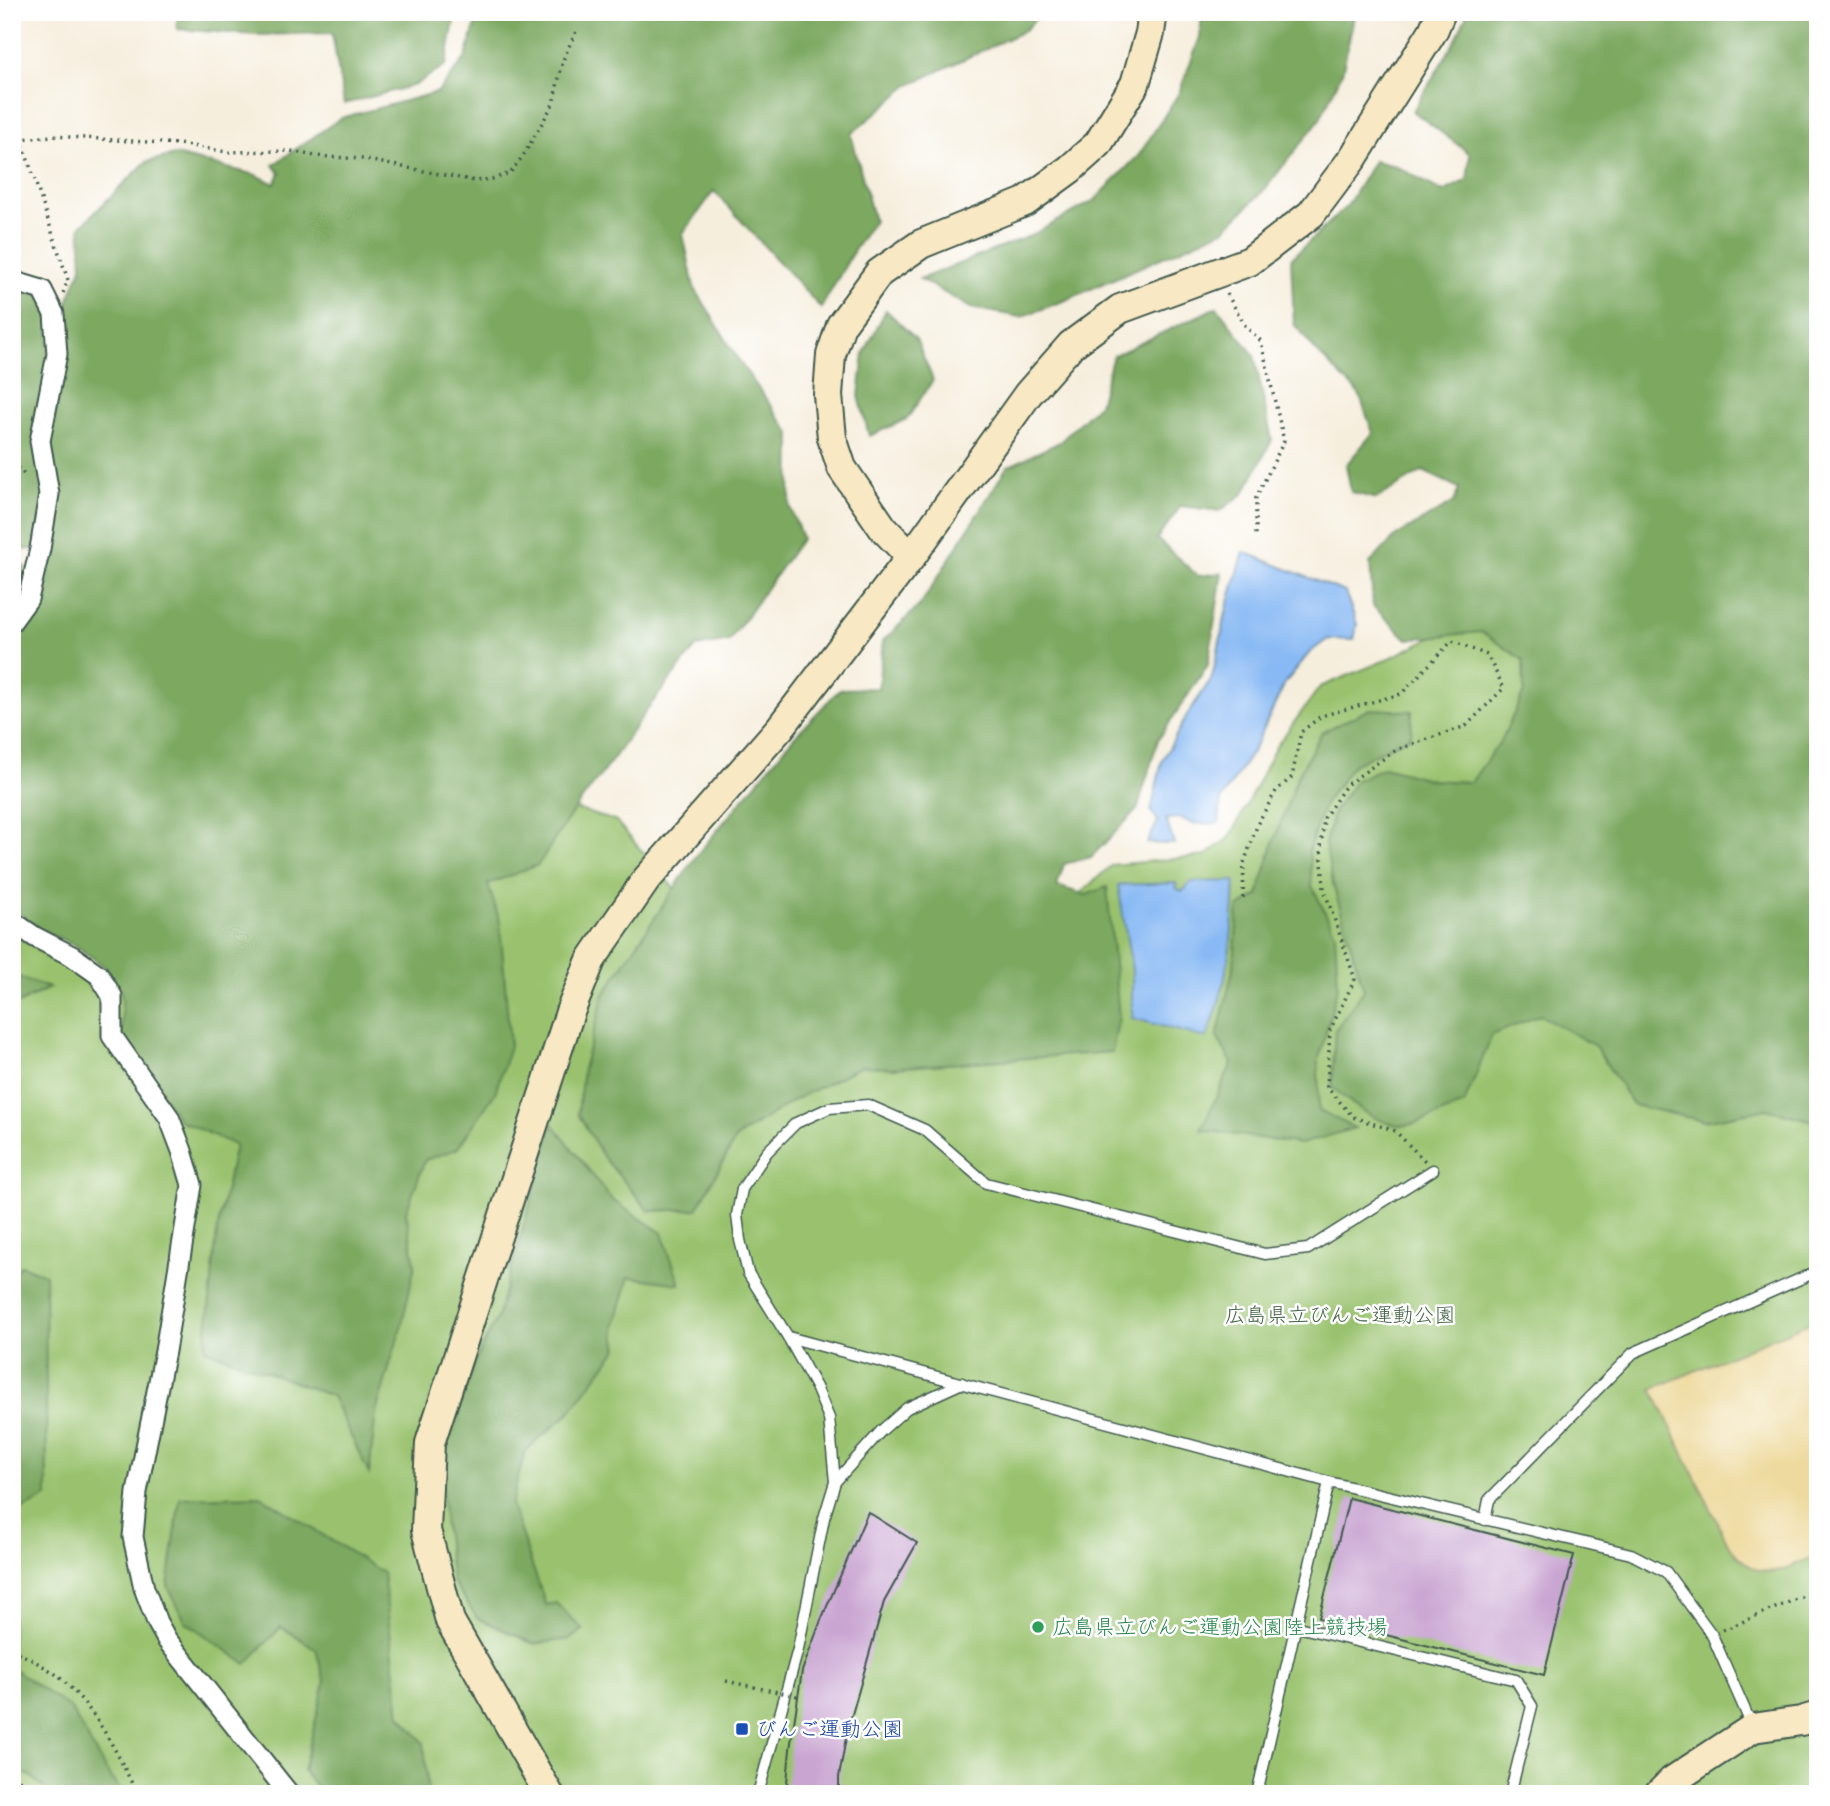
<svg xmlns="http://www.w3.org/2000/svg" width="1830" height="1806" font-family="Kalam,'Klee One',sans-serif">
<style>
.green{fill:#9ac26e;stroke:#5c8051;stroke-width:2}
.forest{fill:#7ba861;stroke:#4d724a;stroke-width:2}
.sand{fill:#eeda9e;stroke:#868c69;stroke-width:2}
.water{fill:#88b9f4;stroke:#547b94;stroke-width:2}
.building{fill:#c9a5d2}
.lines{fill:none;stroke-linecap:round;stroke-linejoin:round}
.lane-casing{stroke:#3f584d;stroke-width:13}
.street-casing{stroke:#3f584d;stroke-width:23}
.secondary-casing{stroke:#3f584d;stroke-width:32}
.path{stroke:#3f584d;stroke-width:3.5;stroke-dasharray:2 5;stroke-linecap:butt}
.lane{stroke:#fff;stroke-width:10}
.street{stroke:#fff;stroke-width:19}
.secondary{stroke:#f8e8c3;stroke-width:28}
.path-bridge{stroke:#3f584d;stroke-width:3.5;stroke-dasharray:2 5;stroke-linecap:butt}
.leisure-dot{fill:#2e9e5b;stroke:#fff;stroke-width:2.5}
.transit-dot{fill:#1a4fb4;stroke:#fff;stroke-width:2.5}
.labels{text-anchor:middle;stroke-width:5;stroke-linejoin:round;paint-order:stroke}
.park-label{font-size:21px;fill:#446545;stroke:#fff}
.leisure-label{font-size:21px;fill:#27864d;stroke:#fff;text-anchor:start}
.transit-label{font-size:21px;fill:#164399;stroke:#fff;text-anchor:start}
</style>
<rect width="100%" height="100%" fill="#fff"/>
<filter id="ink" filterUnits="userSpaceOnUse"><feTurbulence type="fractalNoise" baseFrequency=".0143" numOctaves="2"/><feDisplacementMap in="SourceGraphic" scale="14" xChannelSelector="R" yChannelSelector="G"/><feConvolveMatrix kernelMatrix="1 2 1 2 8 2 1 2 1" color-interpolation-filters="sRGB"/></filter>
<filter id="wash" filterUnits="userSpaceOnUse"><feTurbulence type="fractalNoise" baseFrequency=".00686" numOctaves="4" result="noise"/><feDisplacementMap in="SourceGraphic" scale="28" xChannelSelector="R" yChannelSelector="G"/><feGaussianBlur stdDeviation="1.57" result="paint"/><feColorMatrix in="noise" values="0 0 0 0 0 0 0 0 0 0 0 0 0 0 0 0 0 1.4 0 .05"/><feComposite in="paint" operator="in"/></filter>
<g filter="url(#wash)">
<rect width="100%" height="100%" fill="#f6eedd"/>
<path class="green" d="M1490,608L1818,926V1794H12V1007L49,988L12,975V934C31,946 82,968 91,986L143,952L523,793L616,821L691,908L1051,919L1112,865L1205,856L1231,836L1275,748L1320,687L1386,660Z"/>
<g class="forest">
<polygon points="178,12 456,12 446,65 415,85 344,104 332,33 256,35 177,29"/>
<polygon points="479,12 1042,12 1024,31 909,85 851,134 874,221 853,252 821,308 714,191 683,234 694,287 741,364 791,434 790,507 802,538 729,641 696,647 649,707 616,755 571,814 538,865 488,884 500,922 510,1046 495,1093 457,1149 425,1160 406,1212 415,1265 402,1324 376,1412 369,1474 332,1396 205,1349 217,1231 235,1145 179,1120 122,1033 122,994 106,968 77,947 40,929 16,911 13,903 12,851 16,810 12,783 12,638 37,603 49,551 59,494 50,441 67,355 64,312 82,266 80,227 146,162 175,155 256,175 275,184 280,173 273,165 341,118 438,92 466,57"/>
<polygon points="1202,12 1355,12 1342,73 1320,119 1265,189 1224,230 1066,300 1021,317 971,308 920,279 1030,236 1095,200 1139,155 1179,93 1200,37"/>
<path d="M1468,12H1818V1122L1766,1109L1704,1121L1633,1105L1595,1046L1540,1015L1492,1035L1464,1104C1447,1110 1427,1122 1408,1125C1383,1129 1350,1103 1332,1087L1335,1030L1364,990L1333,884L1325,843L1334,811L1356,780L1384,767L1432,780L1471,782L1502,739L1524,692L1523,660L1482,632L1407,639L1373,606L1370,563L1396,536L1454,502L1459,488L1423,471L1376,499L1351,492L1346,465L1373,433L1359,394L1315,350L1294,324L1291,259L1347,206L1374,161L1396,166L1443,192L1467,180L1470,154L1413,111L1456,39Z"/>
<polygon points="12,286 39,294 50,316 45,494 36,548 12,552"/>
<polygon points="1217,307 1254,355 1272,440 1244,493 1220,511 1181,506 1157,539 1198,576 1222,573 1208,665 1158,740 1137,810 1091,857 1064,864 1057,886 1086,895 1107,887 1119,1017 1112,1052 891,1068 861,1066 792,1101 736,1138 697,1209 649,1211 604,1158 578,1114 583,1069 604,994 696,856 794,737 840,689 878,688 883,641 921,604 1007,467 1060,442 1099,404 1113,356"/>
<polygon points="886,310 916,339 933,380 907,419 869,436 859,396 864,353"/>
<polygon points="12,561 25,567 17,598 12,605"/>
<polygon points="1370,709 1412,711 1411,736 1353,765 1325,803 1309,849 1312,886 1335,933 1338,985 1318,1063 1319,1111 1355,1128 1301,1144 1201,1130 1232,1063 1217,1037 1234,965 1238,908 1258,895 1272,847 1297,777 1322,732"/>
<polygon points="12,975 49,988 12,1007"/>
<polygon points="553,1124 612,1200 662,1233 680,1284 629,1277 614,1328 618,1348 569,1413 525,1451 511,1505 546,1605 556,1603 583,1630 570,1639 534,1644 477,1618 452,1581 444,1521 441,1464 474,1363 497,1318"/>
<polygon points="22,1265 45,1275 47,1497 12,1515 12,1272"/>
<polygon points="261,1496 383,1573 400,1715 424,1743 428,1794 323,1794 303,1771 325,1683 316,1649 281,1627 246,1664 185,1621 168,1586 180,1498"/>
<polygon points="12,1668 71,1709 105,1769 123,1794 51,1794 29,1775 12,1771"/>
</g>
<path class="sand" d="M1818,1319V1555C1777,1572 1759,1586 1728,1544L1652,1389Z"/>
<g class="water">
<polygon points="1244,552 1345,592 1357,624 1354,640 1328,639 1310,652 1285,683 1254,749 1221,800 1219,823 1193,824 1181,818 1166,819 1174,844 1147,843 1158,821 1151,811 1162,761 1187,715 1212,678 1227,608"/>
<path d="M1235,881C1233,934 1228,989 1206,1038L1132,1018V970L1118,885L1176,883L1177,889L1183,891L1191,882Z"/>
</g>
<g id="blocks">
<g class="building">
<polygon points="1349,1498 1574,1555 1544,1675 1319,1618"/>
<polygon points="868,1512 917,1543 884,1602 847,1732 839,1777 839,1794 786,1794 790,1749 802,1671 821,1620"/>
</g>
</g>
</g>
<g filter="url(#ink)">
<use href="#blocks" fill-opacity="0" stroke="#3f584d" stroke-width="2"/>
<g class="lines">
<defs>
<g id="lane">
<polyline points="788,1337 1329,1482 1631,1554 1666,1572 1712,1635 1752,1726"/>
<polyline points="835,1482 881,1431 907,1408 962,1383"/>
<polyline points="1485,1520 1489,1500 1633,1353 1818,1271"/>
<polyline points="1298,1627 1516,1680 1532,1706 1510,1794"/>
<polyline points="758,1794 798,1649 824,1518 835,1482 829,1418 816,1387 788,1337 748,1273 740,1240 737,1215 742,1189 767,1152 796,1123 829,1108 868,1105 925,1130 986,1183 1265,1254 1308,1249 1433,1170"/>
<polyline points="1257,1794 1329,1482"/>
</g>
<g id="street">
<polyline points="12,281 42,290 54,314 57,354 40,441 49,494 40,549 28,599 12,621"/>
<polyline points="12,921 35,937 72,956 99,975 112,996 112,1036 169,1117 182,1151 192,1185 165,1351 137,1492 133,1537 144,1588 157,1622 167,1640 289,1794"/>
</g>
<g id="secondary">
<polyline points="911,557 883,528 842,468 832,438 828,395 831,355 841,325 879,273 921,244 1025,202 1070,169 1098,144 1135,84 1150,33 1153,12"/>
<polyline points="549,1794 450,1621 426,1530 430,1443 570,1012 591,960 646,880 780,728 911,557 1028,394 1071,345 1120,309 1250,261 1311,214 1353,158 1433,31 1441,12"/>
<polyline points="1659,1794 1672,1781 1753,1728 1801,1721 1818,1716"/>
</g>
</defs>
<use href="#lane" class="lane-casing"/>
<use href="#street" class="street-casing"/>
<use href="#secondary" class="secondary-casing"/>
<g class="path">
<polyline points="63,293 68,280 21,139 53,136 179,144 227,152 291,151 315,156 362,159 475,181 492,179 510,173 523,156 553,104 563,60 577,29"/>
<polyline points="1227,294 1246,327 1261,341 1284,441 1256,498 1256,537"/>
<polyline points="12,463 26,476"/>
<polyline points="1243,898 1244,863 1258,823 1276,791 1292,777 1301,732 1321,716 1401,694 1452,641 1487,655 1504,688 1466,726 1396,750 1346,785 1324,818 1321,848 1324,889 1355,979 1330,1030 1327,1087 1353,1117 1395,1131 1425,1161"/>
<polyline points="1723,1630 1818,1590"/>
<path d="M12,1649C27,1658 46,1666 59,1677C96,1709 116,1750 137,1794"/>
<polyline points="726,1681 754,1687"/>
<polyline points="12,1779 21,1781 42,1794"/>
</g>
<use href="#lane" class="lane"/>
<use href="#street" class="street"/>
<use href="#secondary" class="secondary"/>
<polyline class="path-bridge" points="754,1687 797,1696"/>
</g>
</g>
<circle class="leisure-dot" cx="1038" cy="1627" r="7"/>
<rect class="transit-dot" x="735" y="1722" width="14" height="14" rx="3.5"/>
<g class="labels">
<g class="park-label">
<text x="1340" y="1322">広島県立びんご運動公園</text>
</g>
<g class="leisure-label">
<text x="1052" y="1634">広島県立びんご運動公園陸上競技場</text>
</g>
<g class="transit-label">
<text x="756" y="1736">びんご運動公園</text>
</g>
</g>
<rect width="1830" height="1806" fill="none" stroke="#fff" stroke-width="42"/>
</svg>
